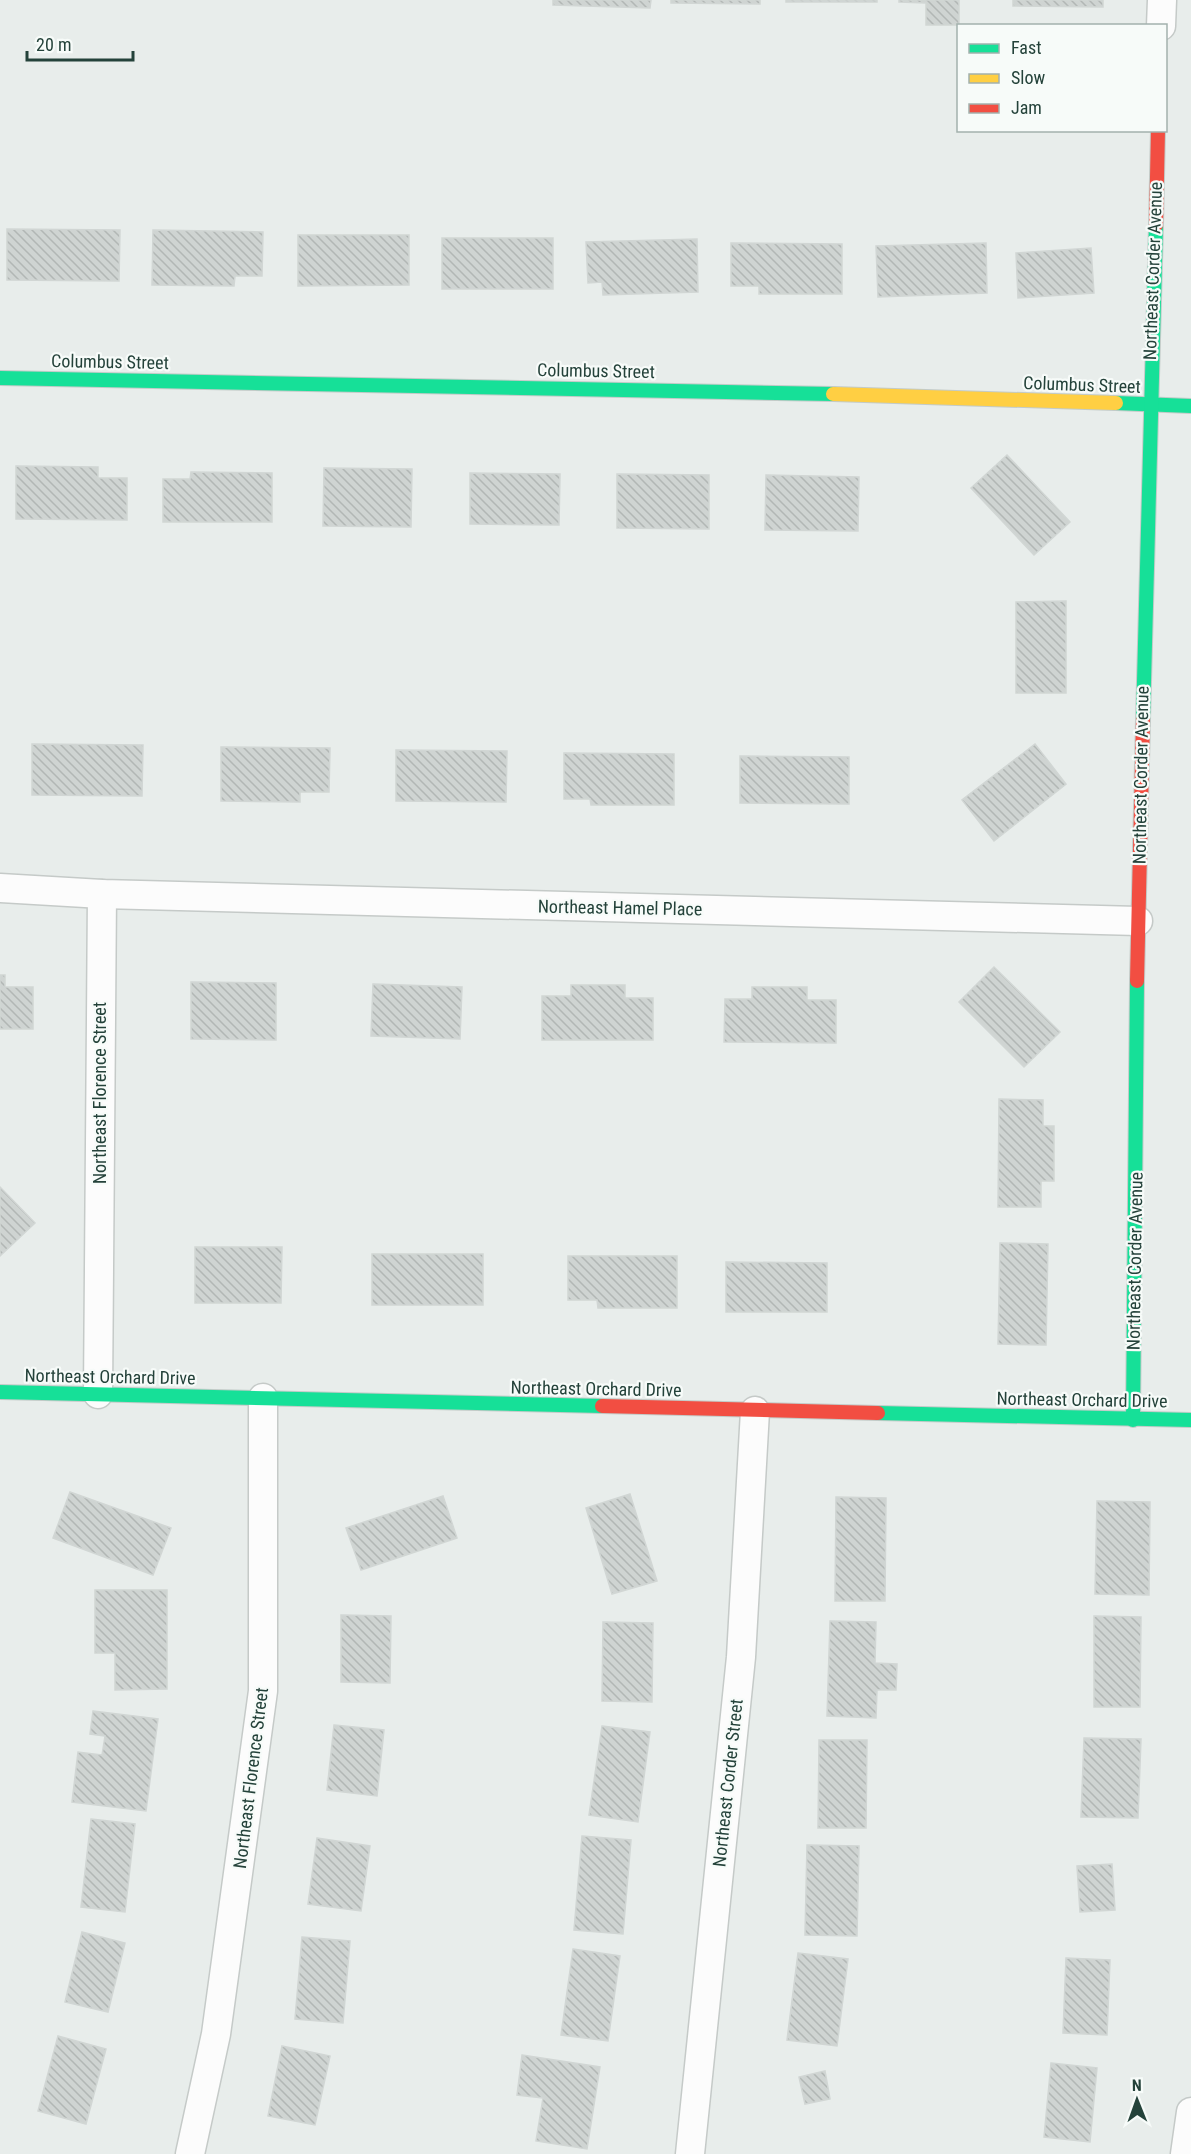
<svg xmlns="http://www.w3.org/2000/svg" width="1191" height="2154" font-family="'Roboto Condensed',sans-serif">
<style>
.building{fill:url(#building-back-hatch);stroke:#d1d6d4;stroke-width:1.5}
.lines{fill:none;stroke-linecap:round;stroke-linejoin:round}
.street-casing{stroke:#c5cac8;stroke-width:31}
.fast-casing{stroke:#c3cbc8;stroke-width:16}
.slow-casing{stroke:#c3cbc8;stroke-width:16}
.jam-casing{stroke:#c3cbc8;stroke-width:16}
.street{stroke:#fcfcfc;stroke-width:28}
.fast{stroke:#16e098;stroke-width:14}
.slow{stroke:#ffcf43;stroke-width:14}
.jam{stroke:#f24e42;stroke-width:14}
.labels{text-anchor:middle;stroke-width:4.5;stroke-linejoin:round;paint-order:stroke}
.street-label{font-size:18px;fill:#24423a;stroke:#f7fbf9}
</style>
<defs>
<pattern id="building-back-hatch" width="6" height="6" patternUnits="userSpaceOnUse" patternTransform="scale(1.5)"><rect width="6" height="6" fill="#cfd4d2"/><path d="M-1 5l2 2M0 0l6 6M5-1l2 2" fill="none" stroke="#b2b7b5"/></pattern>
</defs>
<rect width="100%" height="100%" fill="#e8edeb"/>
<g class="building">
<polygon points="553,0 651,0 650,8 553,5"/>
<polygon points="671,0 760,0 760,4 671,3"/>
<rect x="786" y="0" width="91" height="2"/>
<polygon points="899,0 959,0 959,25 926,25 926,3 899,2"/>
<polygon points="1013,0 1103,0 1103,7 1013,6"/>
<polygon points="7,229 120,230 119,281 7,280"/>
<polygon points="153,230 263,232 262,276 235,276 234,286 152,285"/>
<polygon points="298,235 409,235 409,285 298,286"/>
<rect x="442" y="238" width="111" height="51"/>
<polygon points="697,239 698,292 603,295 602,282 588,283 586,242"/>
<polygon points="731,243 842,244 842,294 759,294 759,286 731,286"/>
<polygon points="986,243 987,293 878,297 876,246"/>
<polygon points="1091,248 1094,293 1018,298 1016,253"/>
<polygon points="1007,455 1070,522 1034,555 971,488"/>
<polygon points="16,466 98,467 98,478 127,478 127,520 16,519"/>
<polygon points="324,468 412,469 411,527 323,526"/>
<polygon points="191,472 272,473 272,522 163,522 163,479 190,479"/>
<polygon points="470,473 560,474 559,525 470,524"/>
<polygon points="617,474 709,475 709,529 617,528"/>
<polygon points="766,475 859,477 858,531 765,530"/>
<polygon points="1066,601 1066,693 1016,693 1016,602"/>
<polygon points="32,744 143,745 142,796 32,795"/>
<polygon points="1035,744 1066,784 994,841 962,800"/>
<polygon points="221,747 330,748 329,792 300,792 300,802 221,801"/>
<polygon points="396,750 507,751 506,802 396,801"/>
<polygon points="564,753 674,754 674,805 591,805 590,799 564,799"/>
<polygon points="740,756 849,757 849,804 740,803"/>
<polygon points="994,967 1060,1032 1024,1067 959,1002"/>
<polygon points="0,975 5,975 5,987 33,987 33,1029 0,1029"/>
<polygon points="191,982 276,983 276,1040 191,1039"/>
<polygon points="373,984 462,987 460,1039 371,1036"/>
<polygon points="571,985 625,985 625,998 653,998 653,1040 542,1040 542,996 571,996"/>
<polygon points="752,987 807,987 807,1000 836,1000 836,1043 724,1042 725,999 752,999"/>
<polygon points="999,1099 1043,1100 1043,1126 1054,1126 1054,1181 1041,1181 1041,1207 998,1207"/>
<polygon points="0,1187 35,1223 0,1256"/>
<polygon points="1000,1243 1048,1244 1046,1345 998,1344"/>
<polygon points="195,1247 282,1247 281,1303 195,1303"/>
<rect x="372" y="1254" width="111" height="51"/>
<polygon points="568,1256 677,1256 677,1308 598,1308 597,1300 568,1300"/>
<polygon points="726,1262 827,1263 827,1312 726,1312"/>
<polygon points="70,1492 171,1528 153,1575 53,1538"/>
<polygon points="630,1494 657,1581 612,1594 586,1508"/>
<polygon points="443,1496 457,1538 361,1570 346,1528"/>
<polygon points="836,1497 886,1498 885,1601 835,1601"/>
<polygon points="1097,1501 1150,1502 1149,1595 1095,1594"/>
<polygon points="95,1590 167,1590 167,1689 115,1690 115,1653 95,1653"/>
<polygon points="341,1615 391,1616 390,1683 341,1682"/>
<polygon points="1094,1616 1141,1617 1140,1707 1094,1707"/>
<polygon points="830,1621 876,1622 875,1663 897,1664 896,1690 877,1690 876,1718 827,1716"/>
<polygon points="603,1622 653,1623 652,1702 602,1701"/>
<polygon points="93,1711 158,1719 146,1811 72,1802 78,1752 102,1755 105,1736 90,1734"/>
<polygon points="334,1725 384,1730 377,1796 327,1790"/>
<polygon points="602,1726 650,1732 638,1822 589,1815"/>
<polygon points="1084,1738 1141,1739 1138,1818 1081,1817"/>
<polygon points="819,1740 867,1740 866,1828 818,1828"/>
<polygon points="91,1819 135,1824 125,1912 81,1907"/>
<polygon points="582,1836 631,1840 623,1934 574,1930"/>
<polygon points="317,1838 370,1846 361,1911 308,1904"/>
<polygon points="807,1845 859,1846 857,1936 805,1935"/>
<polygon points="1112,1864 1115,1910 1080,1912 1077,1866"/>
<polygon points="82,1932 125,1943 108,2012 65,2002"/>
<polygon points="302,1937 350,1941 343,2023 295,2019"/>
<polygon points="573,1949 620,1956 608,2041 561,2035"/>
<polygon points="798,1953 848,1959 837,2046 787,2040"/>
<polygon points="1066,1958 1110,1960 1107,2035 1063,2033"/>
<polygon points="58,2036 106,2049 86,2124 38,2111"/>
<polygon points="282,2046 330,2056 315,2125 268,2116"/>
<polygon points="522,2055 600,2067 587,2149 536,2141 543,2098 517,2095"/>
<polygon points="1051,2063 1097,2068 1090,2142 1044,2137"/>
<polygon points="825,2071 830,2099 805,2104 799,2077"/>
</g>
<g class="lines">
<defs>
<g id="street">
<polyline points="1161,26 1162,0"/>
<polyline points="0,888 102,894 1138,921"/>
<polyline points="98,1394 102,894"/>
<polyline points="190,2154 216,2034 263,1691 263,1398"/>
<polyline points="690,2154 741,1657 755,1411"/>
<polyline points="1185,2154 1191,2112"/>
</g>
<g id="fast">
<polyline points="0,378 833,394"/>
<polyline points="1116,403 1191,406"/>
<polyline points="1143,720 1156,225"/>
<polyline points="0,1392 602,1406"/>
<polyline points="878,1413 1191,1420"/>
<polyline points="1133,1420 1137,981"/>
</g>
<polyline id="slow" points="833,394 1116,403"/>
<g id="jam">
<polyline points="1156,225 1158,130"/>
<polyline points="1137,981 1143,720"/>
<polyline points="602,1406 878,1413"/>
</g>
</defs>
<use href="#street" class="street-casing"/>
<use href="#fast" class="fast-casing"/>
<use href="#slow" class="slow-casing"/>
<use href="#jam" class="jam-casing"/>
<use href="#street" class="street"/>
<use href="#fast" class="fast"/>
<use href="#slow" class="slow"/>
<use href="#jam" class="jam"/>
</g>
<g class="labels">
<g class="street-label">
<text transform="translate(1153 271) rotate(-88)" y="6">Northeast Corder Avenue</text>
<text transform="translate(110 362) rotate(1)" y="6">Columbus Street</text>
<text transform="translate(596 371) rotate(1)" y="6">Columbus Street</text>
<text transform="translate(1082 385) rotate(2)" y="6">Columbus Street</text>
<text transform="translate(1141 775) rotate(-89)" y="6">Northeast Corder Avenue</text>
<text transform="translate(620 908) rotate(1)" y="6">Northeast Hamel Place</text>
<text transform="translate(100 1093) rotate(-90)" y="6">Northeast Florence Street</text>
<text transform="translate(1135 1261) rotate(-89)" y="6">Northeast Corder Avenue</text>
<text transform="translate(110 1377) rotate(1)" y="6">Northeast Orchard Drive</text>
<text transform="translate(596 1389) rotate(1)" y="6">Northeast Orchard Drive</text>
<text transform="translate(1082 1400) rotate(1)" y="6">Northeast Orchard Drive</text>
<text transform="translate(251 1778) rotate(-83)" y="6">Northeast Florence Street</text>
<text transform="translate(728 1783) rotate(-84)" y="6">Northeast Corder Street</text>
</g>
</g>
<rect x="957" y="24" width="210" height="108" fill="#f7fbf9" stroke="#a3b1ad" stroke-width="1.5"/>
<rect x="969" y="44" width="30" height="9" fill="#16e098" stroke="#a3b1ad" stroke-width="1.5"/>
<text x="1011" y="54" font-size="18" fill="#24423a">Fast</text>
<rect x="969" y="74" width="30" height="9" fill="#ffcf43" stroke="#a3b1ad" stroke-width="1.5"/>
<text x="1011" y="84" font-size="18" fill="#24423a">Slow</text>
<rect x="969" y="104" width="30" height="9" fill="#f24e42" stroke="#a3b1ad" stroke-width="1.5"/>
<text x="1011" y="114" font-size="18" fill="#24423a">Jam</text>
<g transform="translate(1137 2100) rotate(359)" stroke="#f7fbf9" stroke-width="4.5" paint-order="stroke">
<path d="M0-4.5L10 22L0 15L-10 22Z" fill="#24423a"/>
<text y="-9" font-size="16" font-weight="bold" text-anchor="middle" fill="#24423a">N</text>
</g>
<path d="M27 51v9h106v-9" fill="none" stroke="#24423a" stroke-width="3"/>
<text x="36" y="51" font-size="18" fill="#24423a" stroke="#f7fbf9" stroke-width="4.5" paint-order="stroke">20 m</text>
</svg>
